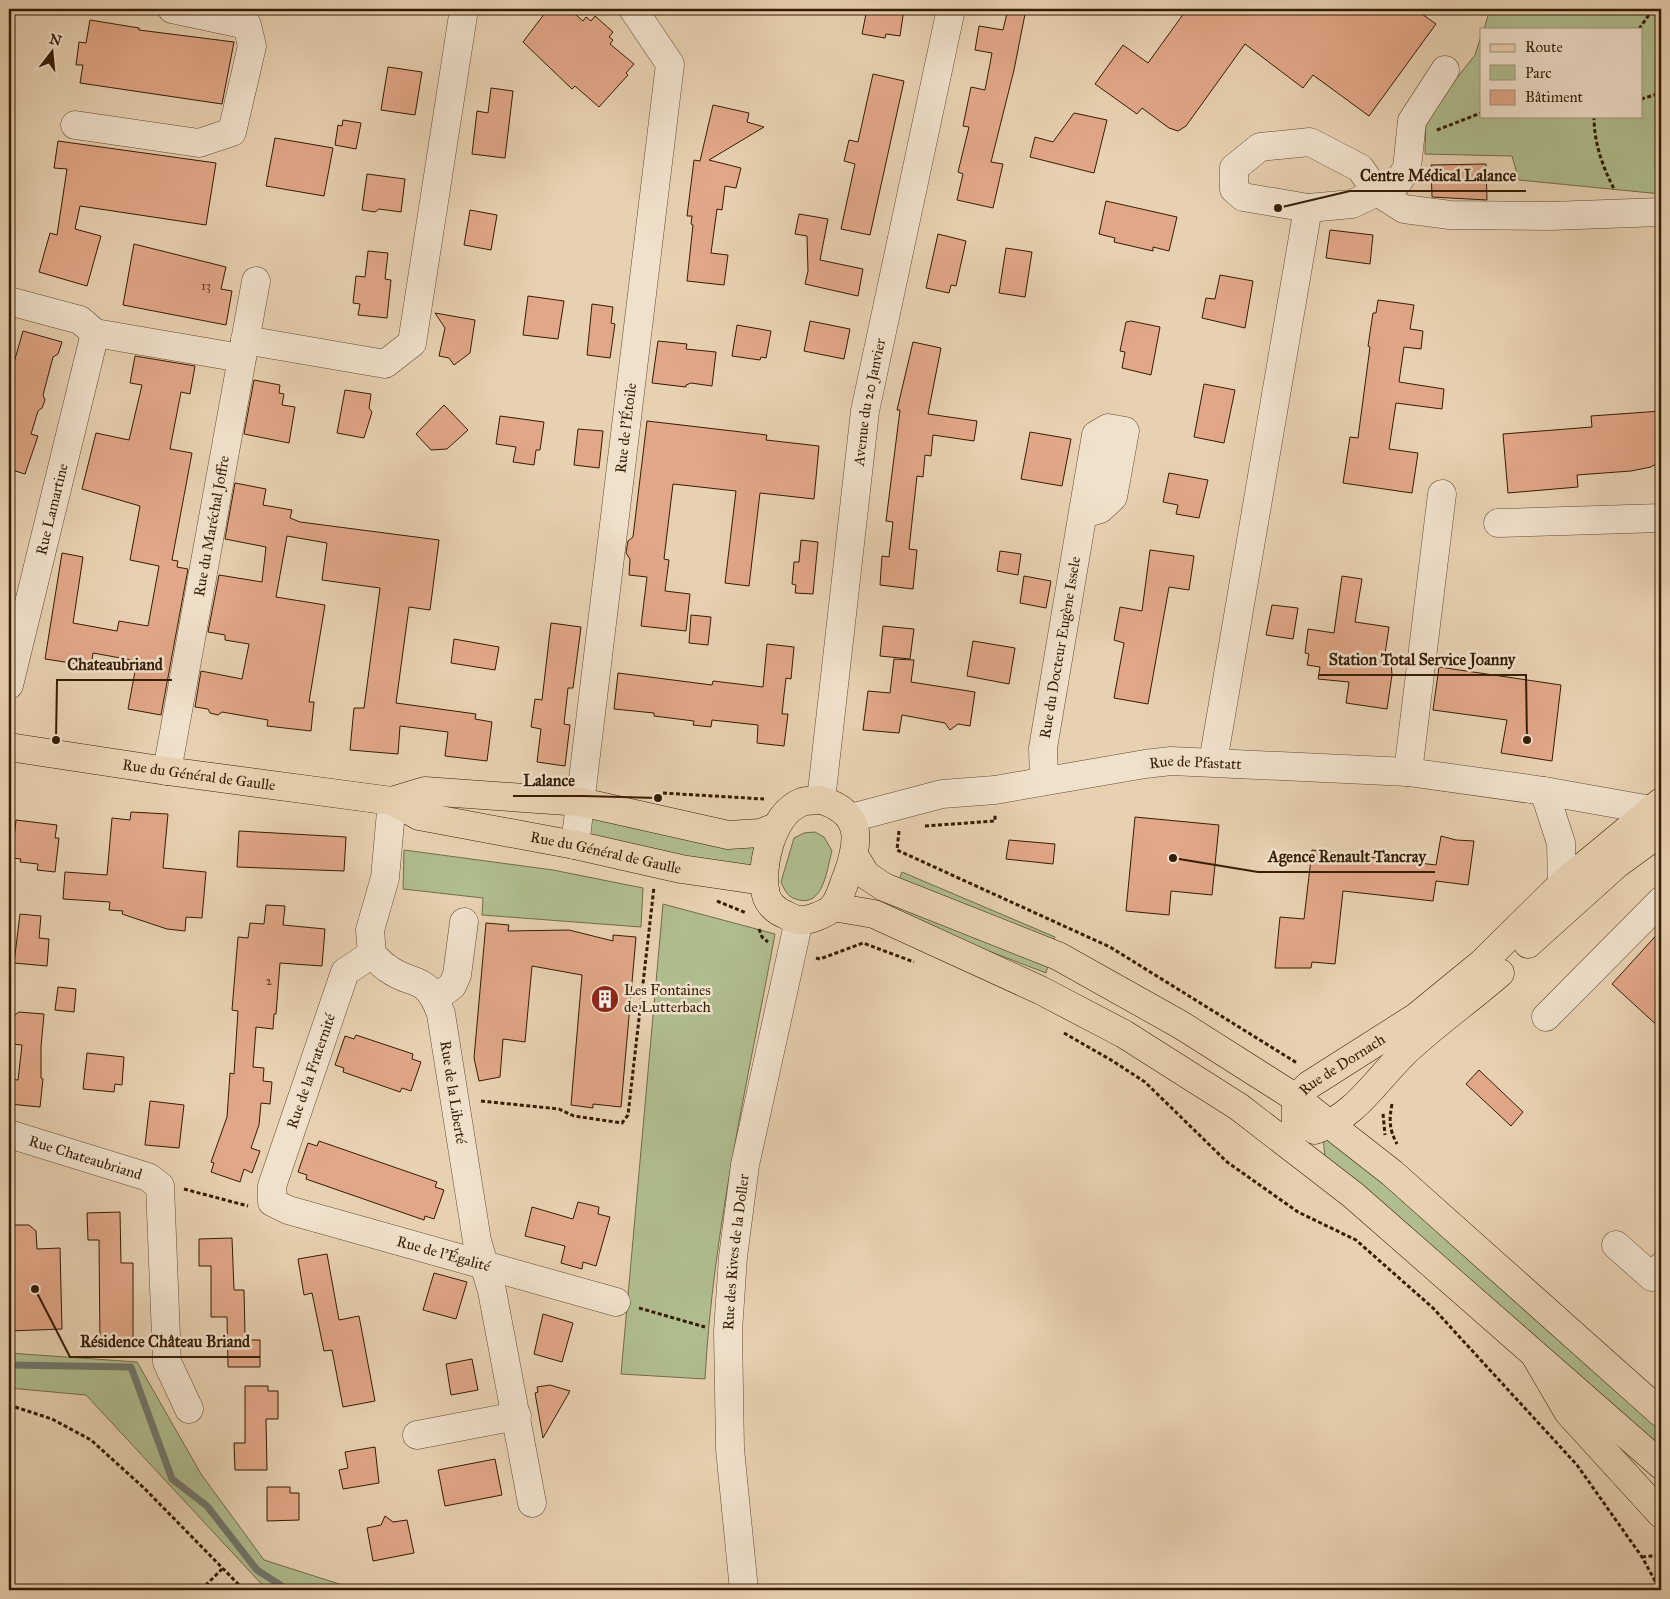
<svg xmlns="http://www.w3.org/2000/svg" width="1670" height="1599" font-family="'IM FELL Great Primer',serif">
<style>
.green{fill:#b0bd8f;stroke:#726c49}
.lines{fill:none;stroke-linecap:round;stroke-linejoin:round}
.stream{stroke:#72776e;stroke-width:7}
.building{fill:#e2a788;stroke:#351c03}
.minor-casing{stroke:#62492e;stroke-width:29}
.major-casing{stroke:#351c03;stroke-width:29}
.highway-casing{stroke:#351c03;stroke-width:29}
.path{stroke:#351c03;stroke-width:3;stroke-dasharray:4 2.5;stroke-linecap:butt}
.minor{stroke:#f0e1cc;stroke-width:28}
.major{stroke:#e8d1b1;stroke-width:28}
.highway{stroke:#e8d1b1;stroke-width:28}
.labels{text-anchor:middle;stroke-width:5;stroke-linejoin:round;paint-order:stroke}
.number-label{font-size:12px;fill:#603f24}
.street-label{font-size:15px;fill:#351c03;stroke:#f0e1cc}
.poi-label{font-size:15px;fill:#351c03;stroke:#f0e1cc;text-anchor:start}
.leader{fill:none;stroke:#351c03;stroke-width:2}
.callout-dot{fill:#351c03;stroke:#f0e1cc;stroke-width:2}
.callout-label{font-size:16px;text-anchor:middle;font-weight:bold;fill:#351c03;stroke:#f0e1cc;stroke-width:5;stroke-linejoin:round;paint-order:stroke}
</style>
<rect width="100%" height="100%" fill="#e8d1b1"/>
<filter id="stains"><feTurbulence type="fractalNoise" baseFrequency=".004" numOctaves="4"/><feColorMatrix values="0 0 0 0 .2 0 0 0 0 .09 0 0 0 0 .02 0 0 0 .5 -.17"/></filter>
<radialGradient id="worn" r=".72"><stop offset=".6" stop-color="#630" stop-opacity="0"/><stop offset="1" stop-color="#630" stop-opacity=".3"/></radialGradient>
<g class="green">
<polygon points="1490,9 1661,9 1661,194 1519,180 1512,156 1425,154 1426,117 1475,55 1481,36 1481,116 1641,116 1641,29 1484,29"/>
<polygon points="590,811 760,840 750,868 587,838"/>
<path d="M815,832L824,837L832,851C827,868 824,906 799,900C789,898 785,892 781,882L794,838L804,833Z"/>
<polygon points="404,850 553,870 643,888 641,927 482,915 483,898 403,889"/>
<polygon points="902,872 1055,937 1053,941 897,884"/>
<polygon points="891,900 1049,962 1046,973 887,912"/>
<path d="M663,904L775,934C748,1081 713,1229 705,1379L621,1374Z"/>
<polygon points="1323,1136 1381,1181 1661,1428 1661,1452 1325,1158"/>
<polygon points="9,1353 137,1362 201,1474 264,1560 358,1590 267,1590 86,1395 9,1388"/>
</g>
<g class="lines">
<polyline class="stream" points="9,1365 131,1367 172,1479 207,1506 257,1570 288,1590"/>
</g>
<g class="building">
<polygon points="548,9 569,9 583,21 586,17 591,21 595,16 613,32 609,37 613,40 610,44 634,64 626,73 628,75 599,107 575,86 572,89 523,42"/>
<polygon points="867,9 904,9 900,36 886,34 885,38 862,34"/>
<polygon points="1008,9 1026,9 1014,70 991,162 1003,164 993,208 957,200 963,174 958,172 969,127 963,126 971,87 985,90 992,53 975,50 979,26 1003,30"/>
<polygon points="1187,9 1415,9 1436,24 1369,116 1313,75 1303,88 1245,44 1186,126 1178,131 1169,128 1142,108 1137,114 1095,84 1123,45 1148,63"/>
<polygon points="90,20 139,28 139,30 234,42 222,104 80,83 83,65 76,65 79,42 86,43"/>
<polygon points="388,67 422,72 415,115 381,110"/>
<polygon points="873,74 904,81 870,235 841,229 855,164 844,161 849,140 858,142"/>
<polygon points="491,88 513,91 505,158 472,154 477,111 488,113"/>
<polygon points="713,105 749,113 747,122 764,127 709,160 741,168 736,188 725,186 722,210 717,209 711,253 728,255 724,285 687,281 693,225 691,224 692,216 687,216 694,160 700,161"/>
<polygon points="1074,113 1107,120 1094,173 1030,157 1035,137 1053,142"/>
<polygon points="343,120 361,123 356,149 335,145 338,125 342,126"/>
<polygon points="275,138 333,148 324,196 266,186"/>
<polygon points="58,141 216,163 206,225 80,206 75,229 101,236 87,286 39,272 50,233 57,235 67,169 54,168"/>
<polygon points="1486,164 1487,200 1432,197 1431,165"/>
<polygon points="367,174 405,179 401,212 379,209 375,212 362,210"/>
<polygon points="1106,201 1177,217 1169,251 1153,247 1153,251 1114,242 1115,238 1099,234"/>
<polygon points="470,210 497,215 491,250 464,245"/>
<polygon points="799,214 828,219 820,260 863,269 858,296 805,284 808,271 807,236 795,234"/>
<polygon points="1330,230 1373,235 1370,264 1326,258"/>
<polygon points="938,234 966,241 956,286 951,285 949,293 926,288"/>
<polygon points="134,244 226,267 221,289 232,291 226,325 123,305"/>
<polygon points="1006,248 1032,252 1025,297 999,293"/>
<polygon points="368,251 388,253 385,279 391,280 387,318 358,315 360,304 353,303 356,276 365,277"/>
<polygon points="1220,275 1253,281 1245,328 1202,318 1206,298 1215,299"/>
<polygon points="528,296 564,301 558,339 523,335"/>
<polygon points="1378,300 1414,305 1410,329 1423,331 1421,349 1404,347 1399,382 1444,389 1442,409 1396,403 1389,449 1418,453 1412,493 1343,483 1350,437 1358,438 1370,347 1368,346 1373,313 1376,313"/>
<polygon points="592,304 613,307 611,323 615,324 610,358 587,355"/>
<polygon points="435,313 475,320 470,353 454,365 449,358 439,356 445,328"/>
<polygon points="810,321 850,329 844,359 804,351"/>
<polygon points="1131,321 1160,327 1151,375 1122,368 1125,352 1120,351 1126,322"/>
<polygon points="737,325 771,331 766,358 761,357 760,360 732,356"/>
<polygon points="23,331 62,342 58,354 53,357 43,395 45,400 42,408 38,411 31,434 38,436 25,474 9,469 9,380"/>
<polygon points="658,341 687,344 686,349 716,352 712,386 691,383 686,385 686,387 652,383"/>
<polygon points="913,342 941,348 928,414 977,421 974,441 933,435 931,456 925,455 923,477 917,476 909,549 917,550 913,589 880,585 882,556 889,557 893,522 886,521 900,410 897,410"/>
<polygon points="135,356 195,366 190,394 181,392 170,449 192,453 172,560 178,561 177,567 188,569 161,715 128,709 137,661 93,653 91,666 45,659 62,553 83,557 73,623 117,631 119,621 148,626 159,566 130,560 140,506 82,489 96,433 129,440 142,385 130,383"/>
<polygon points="254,380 280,385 279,393 284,394 282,405 295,407 289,443 244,434"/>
<polygon points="1204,384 1235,390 1224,443 1194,437"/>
<polygon points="345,390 371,394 369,408 372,412 364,438 337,433"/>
<polygon points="444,405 468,430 447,449 431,450 416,434"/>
<polygon points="1661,411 1661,461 1651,467 1631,471 1577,475 1578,487 1508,493 1503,434 1592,427 1591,416"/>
<polygon points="500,416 544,422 540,450 536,450 534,465 513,462 516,447 496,444"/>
<polygon points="647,421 767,435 766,440 819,446 814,499 760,493 749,586 725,583 736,491 673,484 664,559 669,560 665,591 690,594 686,631 641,626 647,577 629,575 630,559 626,553 628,541 633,537"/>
<polygon points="578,429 603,431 599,468 574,465"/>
<polygon points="1030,432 1071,439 1062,486 1021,479"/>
<polygon points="1169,473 1208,480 1199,518 1176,514 1178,505 1163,502"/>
<polygon points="235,483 266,489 263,505 292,510 290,518 300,522 439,540 430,610 409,607 396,703 476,714 475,719 492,722 487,761 445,756 448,732 400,726 398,754 350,750 354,708 364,708 380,588 322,580 327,543 287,536 276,597 325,605 309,702 314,702 311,731 267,726 268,720 222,712 218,715 210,713 208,709 195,707 201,671 242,679 249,644 225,640 225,635 208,632 219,575 262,582 266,547 225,539"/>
<polygon points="801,540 818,542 813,594 795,593 796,585 792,584 794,562 799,562"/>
<polygon points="1150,550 1194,556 1189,590 1169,587 1148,704 1114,698 1124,643 1114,640 1120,607 1142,611"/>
<polygon points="1000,551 1021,554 1018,575 997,571"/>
<polygon points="1024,576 1051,581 1046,608 1020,603"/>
<polygon points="1342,576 1362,579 1355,622 1389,627 1384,661 1391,662 1392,675 1387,709 1346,703 1349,682 1318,679 1320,667 1307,665 1309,654 1305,653 1308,629 1334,633"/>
<polygon points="1272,605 1298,608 1293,639 1266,635"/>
<polygon points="691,615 711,617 708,645 689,643"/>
<polygon points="551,623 581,627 573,688 568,688 564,724 570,725 565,766 537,762 541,729 531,727 535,699 542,700"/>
<polygon points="883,626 914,629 910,659 880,656"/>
<polygon points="454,639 499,647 495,670 451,663"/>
<polygon points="973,641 1015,648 1009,684 967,676"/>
<polygon points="767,644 794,647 791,679 786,678 784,695 782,714 788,714 784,746 757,743 758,725 712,720 711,727 693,725 694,721 654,716 654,713 614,709 618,673 712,685 713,681 763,687"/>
<polygon points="894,659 914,660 911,682 975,692 970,726 958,724 950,730 945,723 902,715 899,733 863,730 868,691 890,693"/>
<polygon points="1439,667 1561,685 1552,761 1501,753 1507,720 1433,710"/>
<polygon points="131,812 168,814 163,868 206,872 202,918 186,917 185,931 167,929 122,914 123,911 109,910 110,902 63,899 65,872 107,875 112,818 130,820"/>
<polygon points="1135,817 1219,825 1212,895 1171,891 1169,915 1126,911"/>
<polygon points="16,820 57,825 55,838 59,838 55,872 37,870 38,864 20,862 21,859 12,858"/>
<polygon points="239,831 346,837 344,871 237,867"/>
<polygon points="1441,836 1456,840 1474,841 1468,885 1436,881 1433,901 1343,891 1335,964 1312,962 1311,968 1275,968 1280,917 1304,919 1312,850 1436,865"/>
<polygon points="1009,840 1055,844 1053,864 1006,859"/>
<polygon points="266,905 285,906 283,925 325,929 322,966 280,963 276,1014 274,1014 273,1029 256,1027 253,1067 264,1068 263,1081 272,1082 270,1104 261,1103 259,1125 251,1148 260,1151 252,1173 244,1169 240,1182 211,1172 214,1163 211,1162 227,1117 230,1073 234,1074 238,1011 232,1010 238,937 248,938 250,923 264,924"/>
<polygon points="20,914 41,916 39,938 49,939 47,966 14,963"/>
<polygon points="486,923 509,925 508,931 569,930 613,941 613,935 636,937 621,1107 593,1104 593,1108 571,1105 582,975 532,966 525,1042 503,1039 500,1077 479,1081 474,1058"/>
<polygon points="1661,930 1661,1029 1612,984"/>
<polygon points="58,987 76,989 74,1012 55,1010"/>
<polygon points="19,1012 44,1014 41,1047 41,1078 43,1079 40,1107 9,1104 9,1079 18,1080 22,1045 10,1044 11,1031 9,1028 9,1019"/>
<polygon points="356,1035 413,1054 412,1059 421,1062 411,1091 402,1088 400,1092 343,1072 344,1068 335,1065 345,1036 354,1039"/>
<polygon points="87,1053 124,1057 122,1085 115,1084 114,1092 83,1089"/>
<polygon points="1479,1070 1523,1112 1511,1126 1466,1084"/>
<polygon points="150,1101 184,1105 179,1148 145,1145"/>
<polygon points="319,1141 437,1182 435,1187 444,1190 434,1219 425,1216 424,1220 306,1179 307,1175 298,1172 308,1143 317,1146"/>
<polygon points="578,1202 599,1207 598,1214 610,1217 596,1266 583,1262 582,1269 561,1263 565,1246 525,1236 532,1207 573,1219"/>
<polygon points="120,1212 121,1263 133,1263 133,1346 100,1345 99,1240 88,1240 87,1213"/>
<polygon points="9,1225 29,1225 36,1231 37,1249 60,1248 62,1329 9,1331"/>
<polygon points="232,1238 234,1290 244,1290 245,1334 250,1334 250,1340 260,1340 260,1367 228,1367 227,1317 211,1317 211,1266 199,1266 199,1239"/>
<polygon points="327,1254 339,1320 359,1316 375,1401 343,1407 332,1350 324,1351 312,1293 304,1295 298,1259"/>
<polygon points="434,1273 467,1282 456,1319 423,1310"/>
<polygon points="543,1314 573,1323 562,1362 534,1354"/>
<polygon points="472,1359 478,1390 451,1395 446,1364"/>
<polygon points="550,1385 570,1391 543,1438 535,1393 538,1392 537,1387"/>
<polygon points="245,1386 268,1386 268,1391 278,1391 278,1419 266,1419 267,1470 235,1470 234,1443 245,1443"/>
<polygon points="375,1447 379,1483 343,1489 339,1470 348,1468 345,1452"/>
<polygon points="495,1459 502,1495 445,1506 438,1470"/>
<polygon points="267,1487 290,1487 290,1493 299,1493 299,1520 267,1521"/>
<polygon points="385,1516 393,1522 407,1520 414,1553 373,1561 367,1528 381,1525"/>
</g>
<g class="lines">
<defs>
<g id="minor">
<polyline points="75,125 199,143 232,132 252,46 247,25 172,9"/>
<polyline points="1308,208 1243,197 1234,189 1234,168 1260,147 1310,142 1360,168 1377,192 1404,209 1450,215 1551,216 1661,212"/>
<polyline points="9,301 80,320 95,333 241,358"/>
<polyline points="245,340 385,364 412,343 464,9"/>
<polyline points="1498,523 1661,518"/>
<path id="s1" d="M9,685L95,333"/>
<polyline points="1213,762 1308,208 1352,204 1398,182 1407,168 1412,121 1445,70"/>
<path id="s2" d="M167,771L256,281"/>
<polyline points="1408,772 1442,494"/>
<path id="s3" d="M1044,781L1043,748L1096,435L1108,428L1125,431L1113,497L1100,509L1083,514"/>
<polyline points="1544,791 1561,843 1562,884"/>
<path id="s4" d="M821,800L865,411L951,9"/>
<path id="s5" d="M392,801L385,878L370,930L372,954C377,959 381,964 387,968C414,988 426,972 441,1014L477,1241L492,1291L532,1503"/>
<path id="s6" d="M851,818L942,794L995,790L1145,764L1171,761L1408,772L1544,791L1651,810"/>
<path id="s7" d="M575,845L670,64L633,9"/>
<path id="s8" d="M372,954L345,972L272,1186V1202L288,1210L616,1302"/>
<polyline points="435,998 452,986 457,975 464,922"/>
<polyline points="1546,1017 1661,901"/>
<path id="s9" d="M9,1134L148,1177L160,1186L167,1362L189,1409"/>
<polyline points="1616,1245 1652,1277 1661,1267"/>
<polyline points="417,1435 517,1416"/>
<path id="s10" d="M744,1590L730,1449L728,1331L733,1257L745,1165L799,920"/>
</g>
<g id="major">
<path id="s11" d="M9,747L167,771L392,801L419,816L575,845L681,869L763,881"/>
<path d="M821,800C863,813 860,840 847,876C843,885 840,899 833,907C827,914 806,922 798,920C793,919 788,916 784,914C776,911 768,903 766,895C759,867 772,813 802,802C807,800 815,801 821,800Z"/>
<polyline points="392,801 425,791 581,802 728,835 760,833 776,827"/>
<polyline points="854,855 866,875 884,887 1058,956 1181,1025 1296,1098 1392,1173 1661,1413"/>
<polyline points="833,907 874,914 1040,990 1124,1034 1239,1107 1353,1195 1661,1465"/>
<polyline points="1528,944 1617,864 1661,832"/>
<path d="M1315,1130C1354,1117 1375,1082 1403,1054C1433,1025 1468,1001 1500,973"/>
<path id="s12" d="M1290,1145L1296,1122V1098L1309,1085L1416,1017L1482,963L1562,884L1661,802"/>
</g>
<polyline id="highway" points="1536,1357 1568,1412 1661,1514"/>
</defs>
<use href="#minor" class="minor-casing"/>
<use href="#major" class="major-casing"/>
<use href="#highway" class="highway-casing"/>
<g class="path">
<polyline points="1639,29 1653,9"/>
<polyline points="1641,99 1661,93"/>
<path d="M1594,116C1594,143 1602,165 1614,189"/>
<polyline points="1437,130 1481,113"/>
<polyline points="663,793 764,799"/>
<polyline points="925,826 995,821 995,815"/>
<polyline points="899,831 897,850 1110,947 1297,1063"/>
<polyline points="717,901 746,913"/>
<polyline points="759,929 762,937 768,942"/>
<polyline points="816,958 820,959 863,943 914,962"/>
<polyline points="1064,1033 1111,1060 1145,1082 1227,1162 1298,1212 1356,1240 1433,1308 1577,1465 1642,1557 1660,1590"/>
<polyline points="481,1101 559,1109 574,1116 622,1123 628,1115 654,887"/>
<path d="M1392,1104C1389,1120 1389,1129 1397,1144"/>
<polyline points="1383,1114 1385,1135"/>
<polyline points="184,1189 248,1206"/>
<polyline points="639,1308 705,1327"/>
<polyline points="9,1405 52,1419 91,1440 144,1488 244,1590"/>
<polyline points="1642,1557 1661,1555"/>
<polyline points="201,1590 222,1569"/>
</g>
<use href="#minor" class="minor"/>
<use href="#major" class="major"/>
<use href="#highway" class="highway"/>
</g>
<defs>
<symbol id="building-disc" viewBox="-11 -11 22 22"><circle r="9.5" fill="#8f2418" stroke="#f0e1cc"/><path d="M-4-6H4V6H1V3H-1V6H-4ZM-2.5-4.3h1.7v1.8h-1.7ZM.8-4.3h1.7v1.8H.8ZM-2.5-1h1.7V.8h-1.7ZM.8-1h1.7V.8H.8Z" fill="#fff"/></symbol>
</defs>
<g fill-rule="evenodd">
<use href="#building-disc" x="589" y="983" width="32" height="32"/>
</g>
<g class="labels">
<g class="number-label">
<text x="206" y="290">13</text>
<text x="269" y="985">2</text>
</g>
<g class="street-label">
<text dy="5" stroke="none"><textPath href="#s4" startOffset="401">Avenue du 20 Janvier</textPath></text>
<text dy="5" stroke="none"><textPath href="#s7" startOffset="420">Rue de l'Étoile</textPath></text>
<text dy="5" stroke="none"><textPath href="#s1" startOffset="181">Rue Lamartine</textPath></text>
<text dy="5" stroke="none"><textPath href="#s2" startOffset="249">Rue du Maréchal Joffre</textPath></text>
<text dy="5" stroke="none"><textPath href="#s3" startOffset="135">Rue du Docteur Eugène Issele</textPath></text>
<text dy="5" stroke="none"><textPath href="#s6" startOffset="350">Rue de Pfastatt</textPath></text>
<text dy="5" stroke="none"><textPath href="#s11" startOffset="192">Rue du Général de Gaulle</textPath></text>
<text dy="5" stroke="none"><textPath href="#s11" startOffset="608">Rue du Général de Gaulle</textPath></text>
<text dy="5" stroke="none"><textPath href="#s12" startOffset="105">Rue de Dornach</textPath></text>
<text transform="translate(311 1071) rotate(-71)" y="5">Rue de la Fraternité</text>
<text dy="5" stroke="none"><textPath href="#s5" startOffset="330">Rue de la Liberté</textPath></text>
<text dy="5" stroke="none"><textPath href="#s9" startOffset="80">Rue Chateaubriand</textPath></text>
<text dy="5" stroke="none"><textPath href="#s8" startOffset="454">Rue de l'Égalité</textPath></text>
<text dy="5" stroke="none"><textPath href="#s10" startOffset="339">Rue des Rives de la Doller</textPath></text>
</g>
<g class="poi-label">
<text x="624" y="995">Les Fontaines<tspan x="624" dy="17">de Lutterbach</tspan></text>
</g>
</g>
<path class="leader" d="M1278 208L1350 191H1526M1527 740L1526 675H1319M56 740L57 680H172M658 798L584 796H513M1173 858L1258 872H1435M35 1289L70 1357H260"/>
<g class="callout-dot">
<circle cx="1278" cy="208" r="5"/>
<circle cx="1527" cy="740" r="5"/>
<circle cx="56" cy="740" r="5"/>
<circle cx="658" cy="798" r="5"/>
<circle cx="1173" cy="858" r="5"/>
<circle cx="35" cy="1289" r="5"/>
</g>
<g class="callout-label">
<text x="1438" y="181">Centre Médical Lalance</text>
<text x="1422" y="665">Station Total Service Joanny</text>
<text x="115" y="670">Chateaubriand</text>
<text x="549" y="786">Lalance</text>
<text x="1347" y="862">Agence Renault Tancray</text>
<text x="165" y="1347">Résidence Château Briand</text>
</g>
<rect width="1670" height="1599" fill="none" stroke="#e8d1b1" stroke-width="30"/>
<rect x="10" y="10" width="1650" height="1579" fill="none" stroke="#351c03" stroke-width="2.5"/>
<rect x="15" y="15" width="1640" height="1569" fill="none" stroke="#351c03"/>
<rect x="1480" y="28" width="162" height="90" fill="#f0e1cc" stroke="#a5927c"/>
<rect x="1490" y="44" width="25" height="8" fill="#e8d1b1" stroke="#a5927c"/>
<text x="1525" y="52" font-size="15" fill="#351c03">Route</text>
<rect x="1490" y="65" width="25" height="15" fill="#b0bd8f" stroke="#a5927c"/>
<text x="1525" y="78" font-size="15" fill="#351c03">Parc</text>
<rect x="1490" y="90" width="25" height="15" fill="#e2a788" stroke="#a5927c"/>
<text x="1525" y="102" font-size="15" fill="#351c03">Bâtiment</text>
<g transform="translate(52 52) rotate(16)" stroke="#f0e1cc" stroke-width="4" paint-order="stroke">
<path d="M0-4L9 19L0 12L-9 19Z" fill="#351c03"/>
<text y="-8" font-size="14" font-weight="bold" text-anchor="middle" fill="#351c03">N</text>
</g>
<rect width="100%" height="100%" filter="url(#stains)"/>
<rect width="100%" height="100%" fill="url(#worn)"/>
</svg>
